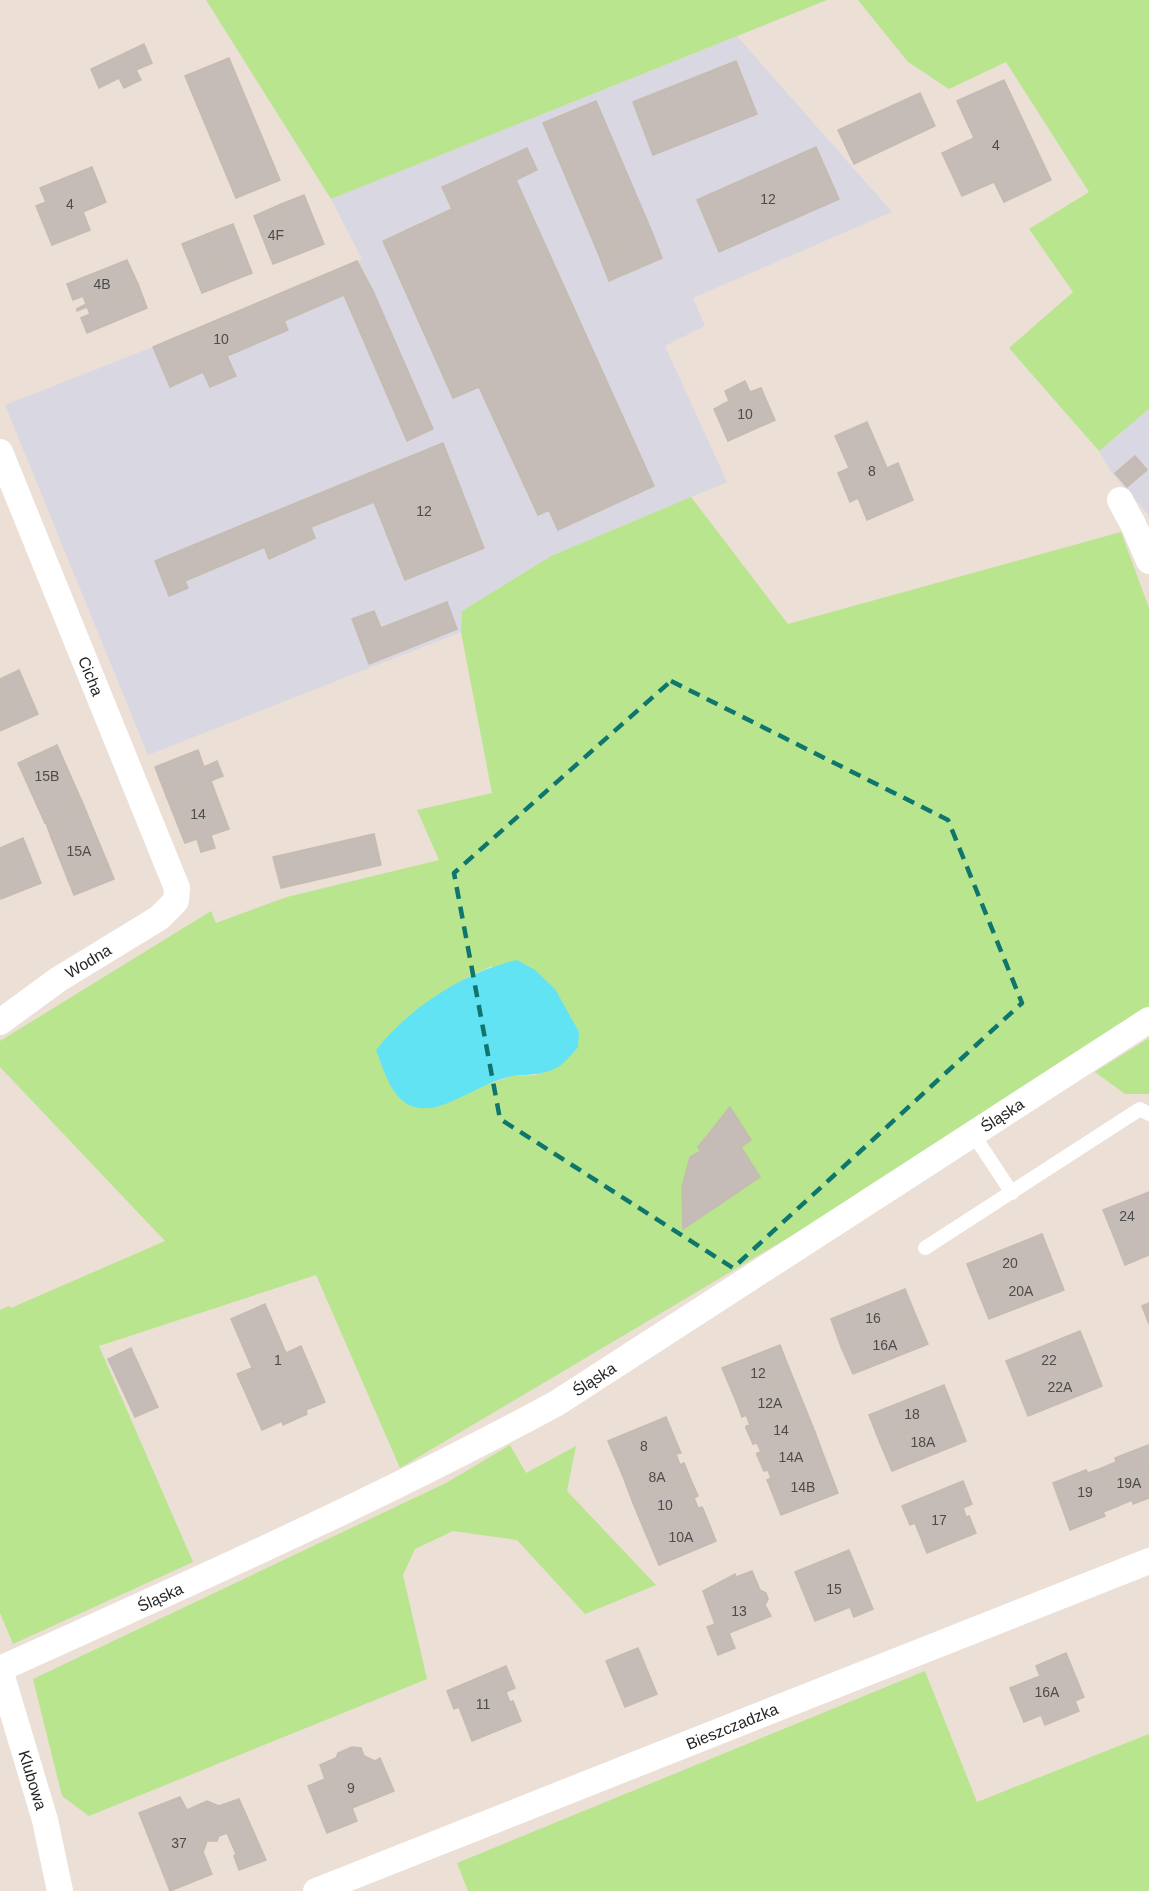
<svg xmlns="http://www.w3.org/2000/svg" width="1149" height="1891" font-family="Helvetica,sans-serif">
<style>
.industrial{fill:#d9d8e2}
.green{fill:#b9e58e;fill-rule:evenodd}
.water{fill:#61e3f4}
.building{fill:#c5bcb7;stroke:#c5bbb0;stroke-width:1.5}
.lines{fill:none;stroke-linecap:round;stroke-linejoin:round}
.lane{stroke:#fff;stroke-width:14}
.street{stroke:#fff;stroke-width:26}
.marked{fill:none;stroke:#0f766e;stroke-width:4.5;stroke-dasharray:12 8;stroke-linejoin:round}
.labels{text-anchor:middle;stroke-width:4.5;stroke-linejoin:round;paint-order:stroke}
.number-label{font-size:14px;fill:#4e4c4a}
.street-label{font-size:16px;fill:#262626;stroke:#fff}
</style>
<rect width="100%" height="100%" fill="#ebdfd6"/>
<g class="industrial">
<polygon points="737,36 892,212 693,298 705,326 665,346 727,482 551,556 462,611 461,632 148,755 5,405 153,347 362,259 331,199"/>
<polygon points="1149,409 1149,519 1147,513 1111,472 1099,451"/>
</g>
<g class="green">
<polygon points="206,0 827,0 331,199"/>
<polygon points="858,0 1149,0 1149,409 1099,451 1009,348 1073,292 1029,229 1089,192 1006,62 949,89 908,62"/>
<path d="M691,497L788,624L1121,532L1149,608V1006L845,1204L400,1468L316,1275L99,1346L193,1562L13,1644L0,1613V1310L9,1306L11,1308L165,1241L0,1067V1041L211,911L216,923L287,897L439,860L417,810L492,793L461,632L462,611L551,556ZM492,966L537,1075L512,1076L491,1083L436,1107L422,1006L466,978Z"/>
<polygon points="1149,1038 1149,1094 1125,1094 1095,1072"/>
<polygon points="510,1445 526,1473 576,1446 567,1491 656,1585 585,1614 517,1540 453,1531 415,1549 403,1575 427,1679 89,1816 62,1796 33,1679 446,1483"/>
<polygon points="925,1671 977,1802 1149,1734 1149,1891 468,1891 457,1863"/>
</g>
<path class="water" d="M517,960L535,970L555,989L579,1032L578,1047C572,1054 566,1062 558,1067C545,1075 529,1074 513,1076C486,1081 463,1100 436,1107C427,1109 417,1109 409,1105C390,1095 383,1068 376,1050C409,1008 464,972 517,960Z"/>
<g class="building">
<polygon points="144,44 152,63 136,70 141,80 124,88 119,78 99,88 91,69"/>
<polygon points="229,58 280,180 236,198 185,76"/>
<polygon points="736,61 757,114 653,155 633,102"/>
<polygon points="1004,80 1051,180 1004,202 994,182 962,196 942,153 974,138 957,101"/>
<polygon points="920,93 935,126 854,164 838,130"/>
<polygon points="596,101 652,232 599,255 543,123"/>
<polygon points="816,147 839,199 719,252 697,200"/>
<polygon points="527,148 537,170 516,180 654,486 558,530 549,510 538,515 479,387 453,398 383,241 452,209 442,187"/>
<polygon points="92,167 106,202 83,212 90,230 52,245 36,206 46,202 40,188"/>
<polygon points="304,195 324,244 299,254 279,205"/>
<polygon points="279,205 299,254 273,264 254,216"/>
<polygon points="233,224 252,273 227,283 207,234"/>
<polygon points="652,232 662,258 609,281 599,255"/>
<polygon points="207,234 227,283 202,293 182,244"/>
<polygon points="127,260 138,284 77,309 86,304 83,296 73,300 67,284"/>
<polygon points="357,261 373,291 433,429 407,441 344,295 284,321 274,296"/>
<polygon points="138,284 147,308 87,333 81,318 90,314 87,307 77,311 77,309"/>
<polygon points="274,296 288,330 227,356 236,376 210,387 203,372 170,387 153,347"/>
<polygon points="745,381 750,392 761,388 775,420 728,441 714,409 729,401 725,391"/>
<polygon points="867,422 887,468 898,463 913,500 867,520 858,498 850,502 838,473 849,468 835,436"/>
<polygon points="443,443 484,548 405,580 374,502 311,527 315,538 269,559 254,520"/>
<polygon points="1135,456 1147,470 1127,487 1115,473"/>
<polygon points="254,520 265,547 185,581 188,588 169,596 155,561"/>
<polygon points="447,602 457,629 369,664 352,619 374,611 381,628"/>
<polygon points="19,670 38,714 0,731 0,679"/>
<polygon points="57,745 84,806 45,823 18,763"/>
<polygon points="198,750 204,767 217,761 223,776 167,798 155,767"/>
<polygon points="211,781 229,829 211,835 215,848 201,852 197,839 185,843 167,798"/>
<polygon points="84,806 90,821 51,837 46,823 44,823"/>
<polygon points="90,821 108,864 68,880 51,837"/>
<polygon points="374,834 381,865 281,888 273,857"/>
<polygon points="23,838 41,883 1,899 0,848"/>
<polygon points="108,864 114,879 74,895 68,880"/>
<polygon points="730,1107 751,1140 741,1147 760,1177 683,1229 682,1187 690,1157 701,1151 698,1147"/>
<polygon points="1149,1192 1149,1223 1114,1237 1103,1210"/>
<polygon points="1149,1223 1149,1255 1125,1265 1114,1237"/>
<polygon points="1042,1234 1053,1262 978,1292 967,1264"/>
<polygon points="1053,1262 1064,1290 989,1319 978,1292"/>
<polygon points="905,1289 916,1316 841,1347 831,1319"/>
<polygon points="1149,1303 1149,1324 1142,1306"/>
<polygon points="265,1304 286,1353 301,1346 325,1402 306,1410 307,1414 283,1425 282,1421 262,1430 237,1374 252,1368 231,1319"/>
<polygon points="916,1316 928,1344 853,1374 841,1347"/>
<polygon points="1080,1331 1091,1358 1017,1388 1006,1361"/>
<polygon points="780,1345 793,1378 736,1401 722,1368"/>
<polygon points="131,1348 158,1407 135,1417 108,1359"/>
<polygon points="1091,1358 1102,1386 1028,1416 1017,1388"/>
<polygon points="793,1378 804,1405 746,1428 746,1426 750,1425 746,1415 742,1417 736,1401"/>
<polygon points="944,1385 955,1413 880,1443 869,1415"/>
<polygon points="804,1405 815,1432 757,1455 757,1453 761,1452 757,1443 753,1444 746,1428"/>
<polygon points="955,1413 966,1441 892,1471 880,1443"/>
<polygon points="666,1417 680,1451 622,1474 608,1441"/>
<polygon points="815,1432 825,1459 768,1482 767,1480 771,1478 768,1470 764,1471 757,1455"/>
<polygon points="1148,1445 1149,1498 1133,1504 1132,1500 1118,1506 1102,1468 1116,1462 1115,1458"/>
<polygon points="680,1451 681,1453 676,1454 680,1465 684,1463 691,1480 633,1503 622,1474"/>
<polygon points="825,1459 838,1493 781,1515 768,1482"/>
<polygon points="1102,1468 1118,1506 1103,1512 1105,1516 1070,1530 1053,1483 1086,1470 1088,1473"/>
<polygon points="691,1480 698,1496 694,1498 698,1508 702,1507 703,1509 645,1532 633,1503"/>
<polygon points="963,1481 972,1504 963,1508 966,1517 969,1516 976,1533 927,1553 915,1523 910,1525 902,1506"/>
<polygon points="703,1509 716,1541 659,1565 645,1532"/>
<polygon points="849,1550 873,1609 854,1617 850,1607 815,1621 795,1572"/>
<polygon points="752,1571 760,1590 766,1593 768,1599 765,1605 771,1616 729,1633 735,1648 718,1655 707,1627 715,1624 703,1591 735,1574 736,1577"/>
<polygon points="638,1648 657,1694 625,1707 606,1661"/>
<polygon points="1066,1653 1084,1697 1075,1701 1079,1711 1045,1725 1041,1715 1024,1722 1010,1688 1040,1676 1036,1666"/>
<polygon points="506,1666 515,1688 506,1692 510,1702 513,1701 521,1721 472,1741 459,1707 454,1709 447,1691"/>
<polygon points="352,1747 361,1748 364,1756 375,1761 380,1758 394,1791 352,1808 357,1821 327,1833 308,1786 325,1779 320,1765 336,1758 338,1753"/>
<polygon points="180,1797 187,1810 207,1801 219,1806 239,1799 266,1860 239,1870 234,1856 236,1854 227,1833 219,1836 217,1841 207,1841 203,1852 212,1874 170,1891 139,1813"/>
</g>
<g class="lines">
<g class="lane">
<polyline points="973,1134 1012,1193"/>
<polyline points="925,1248 1140,1109 1149,1114"/>
</g>
<g class="street">
<polyline points="0,452 177,888 176,901 159,918 59,979 0,1022"/>
<polyline points="1120,500 1134,526 1149,561"/>
<path d="M0,1669C188,1584 376,1501 557,1403L1149,1020"/>
<polyline points="0,1670 45,1820 60,1891"/>
<polyline points="316,1891 1149,1561"/>
</g>
</g>
<path class="marked" d="M671,681L948,820L1022,1003L733,1268L500,1119L454,873Z"/>
<g class="labels">
<g class="number-label">
<text x="996" y="150">4</text>
<text x="768" y="204">12</text>
<text x="70" y="209">4</text>
<text x="276" y="240">4F</text>
<text x="102" y="289">4B</text>
<text x="221" y="344">10</text>
<text x="745" y="419">10</text>
<text x="872" y="476">8</text>
<text x="424" y="516">12</text>
<text x="47" y="781">15B</text>
<text x="198" y="819">14</text>
<text x="79" y="856">15A</text>
<text x="1127" y="1221">24</text>
<text x="1010" y="1268">20</text>
<text x="1021" y="1296">20A</text>
<text x="873" y="1323">16</text>
<text x="885" y="1350">16A</text>
<text x="278" y="1365">1</text>
<text x="1049" y="1365">22</text>
<text x="758" y="1378">12</text>
<text x="1060" y="1392">22A</text>
<text x="770" y="1408">12A</text>
<text x="912" y="1419">18</text>
<text x="781" y="1435">14</text>
<text x="923" y="1447">18A</text>
<text x="644" y="1451">8</text>
<text x="791" y="1462">14A</text>
<text x="657" y="1482">8A</text>
<text x="1129" y="1488">19A</text>
<text x="803" y="1492">14B</text>
<text x="1085" y="1497">19</text>
<text x="665" y="1510">10</text>
<text x="939" y="1525">17</text>
<text x="681" y="1542">10A</text>
<text x="834" y="1594">15</text>
<text x="739" y="1616">13</text>
<text x="1047" y="1697">16A</text>
<text x="483" y="1709">11</text>
<text x="351" y="1793">9</text>
<text x="179" y="1848">37</text>
</g>
<g class="street-label">
<text transform="translate(91 676) rotate(68)" y="6">Cicha</text>
<text transform="translate(88 961) rotate(-31)" y="6">Wodna</text>
<text transform="translate(1002 1115) rotate(-33)" y="6">Śląska</text>
<text transform="translate(594 1379) rotate(-33)" y="6">Śląska</text>
<text transform="translate(160 1597) rotate(-24)" y="6">Śląska</text>
<text transform="translate(732 1726) rotate(-22)" y="6">Bieszczadzka</text>
<text transform="translate(33 1780) rotate(73)" y="6">Klubowa</text>
</g>
</g>
</svg>
